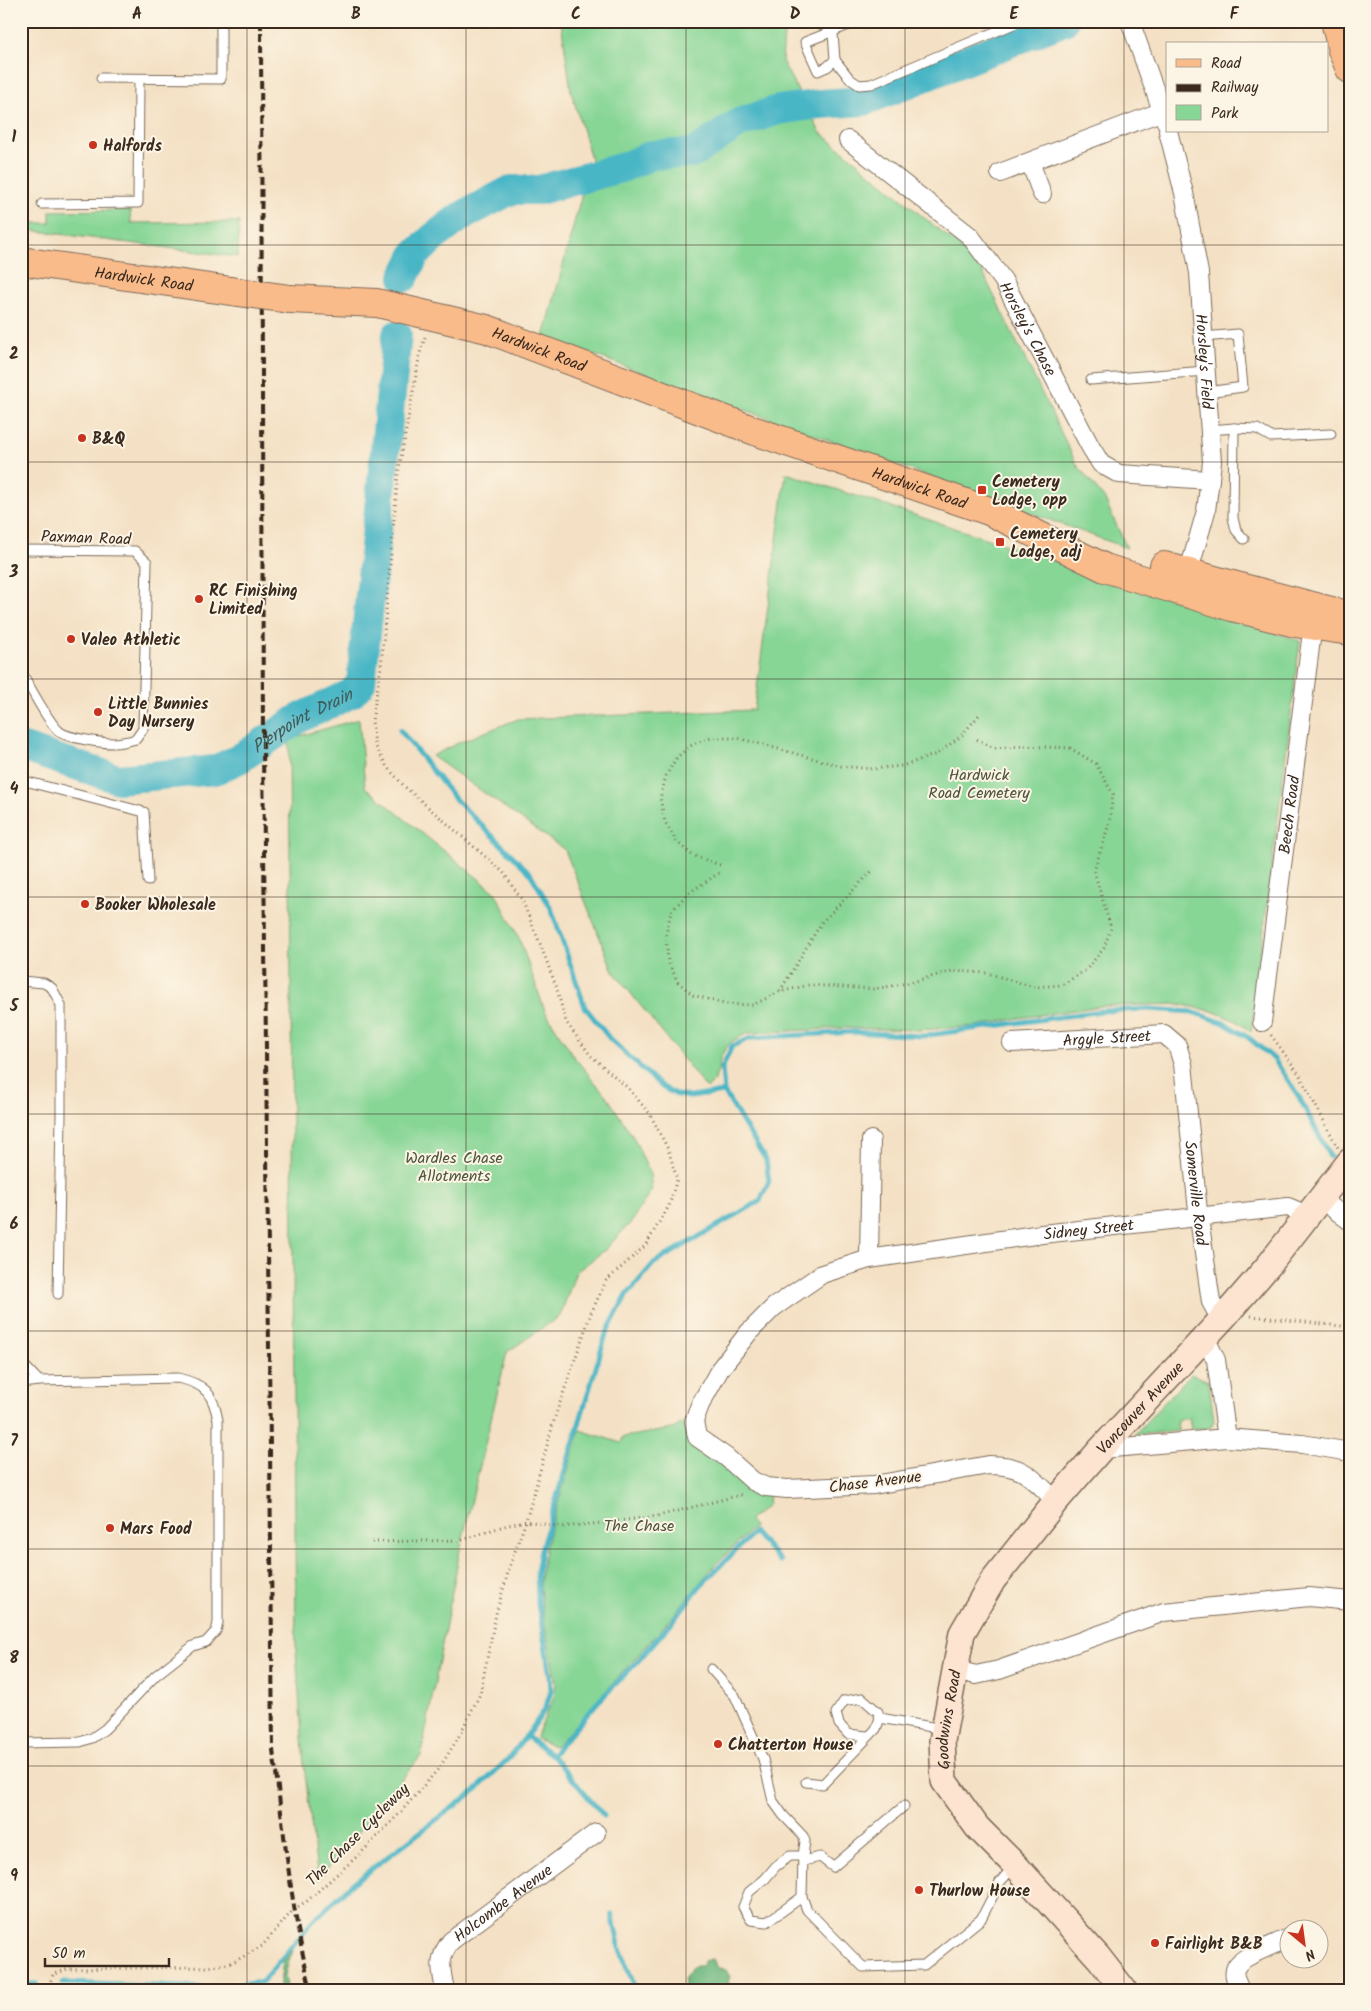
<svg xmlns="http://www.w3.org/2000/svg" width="1371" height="2011" font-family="Kalam,sans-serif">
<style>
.green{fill:#87d696;stroke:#61805a}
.forest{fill:#6db77f;stroke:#54704e}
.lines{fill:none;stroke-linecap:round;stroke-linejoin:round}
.stream{stroke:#4ab6c6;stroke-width:5}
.river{stroke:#4ab6c6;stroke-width:30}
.service-casing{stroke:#7c6a58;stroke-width:11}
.minor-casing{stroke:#7c6a58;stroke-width:20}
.secondary-casing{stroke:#7c6a58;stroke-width:28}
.primary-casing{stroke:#7c6a58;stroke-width:30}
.path{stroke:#7c6a58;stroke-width:3;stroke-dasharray:1 4;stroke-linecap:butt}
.service{stroke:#fff;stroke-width:9}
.minor{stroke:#fff;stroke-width:18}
.secondary{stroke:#fde4d1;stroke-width:25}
.primary{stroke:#fabb8b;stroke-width:28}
.rail{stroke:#3b2a1e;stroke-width:4;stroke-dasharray:8 4;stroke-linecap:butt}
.primary-bridge-casing{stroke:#7c6a58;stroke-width:30;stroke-linecap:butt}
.primary-bridge{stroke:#fabb8b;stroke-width:28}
.grid{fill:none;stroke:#3b2a1e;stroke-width:1;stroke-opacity:0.55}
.poi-dot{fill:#c8321e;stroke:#fcf5e5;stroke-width:2}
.labels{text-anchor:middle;stroke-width:4;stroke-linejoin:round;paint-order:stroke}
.poi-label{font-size:16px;font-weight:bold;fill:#3b2a1e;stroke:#fcf5e5;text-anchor:start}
.street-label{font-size:16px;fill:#3b2a1e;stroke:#fcf5e5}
.park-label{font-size:16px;fill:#4e553c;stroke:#fcf5e5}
.water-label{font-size:18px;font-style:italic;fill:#405b59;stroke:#fcf5e5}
.neatline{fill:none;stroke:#3b2a1e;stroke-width:2}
.grid-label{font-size:16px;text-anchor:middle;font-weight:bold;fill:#3b2a1e}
</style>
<rect width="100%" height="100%" fill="#fcf5e5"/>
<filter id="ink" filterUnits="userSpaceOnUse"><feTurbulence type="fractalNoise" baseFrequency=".02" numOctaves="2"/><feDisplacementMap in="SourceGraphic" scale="10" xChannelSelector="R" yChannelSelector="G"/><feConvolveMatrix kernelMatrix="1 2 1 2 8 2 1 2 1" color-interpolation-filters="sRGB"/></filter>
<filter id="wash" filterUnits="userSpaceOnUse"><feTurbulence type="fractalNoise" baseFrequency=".0096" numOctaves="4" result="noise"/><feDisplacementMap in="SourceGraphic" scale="20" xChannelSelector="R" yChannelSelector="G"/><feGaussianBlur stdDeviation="1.12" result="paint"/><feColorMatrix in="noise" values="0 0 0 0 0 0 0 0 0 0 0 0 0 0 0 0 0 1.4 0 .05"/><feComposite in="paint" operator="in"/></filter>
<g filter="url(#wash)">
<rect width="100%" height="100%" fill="#f4e1c5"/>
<g class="green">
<polygon points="561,21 785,21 782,61 820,132 977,261 1077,465 1104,498 1127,548 544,337 591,159 571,91"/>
<polygon points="130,210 131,223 239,222 238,257 21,229 21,223 50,223 50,211"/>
<path d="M786,473L1300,641L1251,1032L1236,1021L1212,1011L1178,1004L1102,1006L1019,1018L976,1026L919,1030L845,1028L749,1033C708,1048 728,1070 707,1089L613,971L565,850L432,756L460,742L518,719L754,710Z"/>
<polygon points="359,719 365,787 495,892 519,938 545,1011 574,1057 608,1098 635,1140 650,1175 652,1189 633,1220 605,1250 576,1272 560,1316 507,1352 460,1550 421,1756 318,1880 304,1765 296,1651 289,739"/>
<polygon points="1191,1374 1209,1381 1214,1421 1210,1428 1191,1429 1189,1418 1177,1420 1178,1431 1134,1435"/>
<polygon points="683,1423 689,1430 769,1493 768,1505 749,1520 754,1527 715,1565 660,1631 557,1745 554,1746 537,1739 536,1737 554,1697 556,1684 543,1615 540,1587 541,1570 548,1537 580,1430 621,1443 623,1437 673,1429"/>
</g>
<g class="forest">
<polygon points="292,1950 285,1975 288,1990 279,1990 283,1961"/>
<path d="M711,1959L714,1960L716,1967L726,1970L730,1977L728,1982L735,1990H684C683,1978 686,1973 694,1966H701L704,1961Z"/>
</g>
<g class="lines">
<g class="stream">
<polyline points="724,1092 722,1068 732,1046 751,1038 854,1032 922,1036 1102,1011 1149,1009 1192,1012 1224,1023 1249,1038 1274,1059 1299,1097 1330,1157"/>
<polyline points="526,1736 552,1755 604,1816"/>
<polyline points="552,1755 597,1703 637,1662 672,1622 700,1586 754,1532 780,1561"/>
<polyline points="612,1914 620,1949 636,1990"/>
<polyline points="62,1983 212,1988 262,1982 312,1922 353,1883 477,1789 509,1758 531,1730 545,1709 551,1691 550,1675 538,1603 537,1572 541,1550 606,1334 626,1296 654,1263 760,1201 769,1181 766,1160 724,1092 691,1097 677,1095 662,1087 610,1039 585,1007 551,908 530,873 456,800 400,730"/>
<polyline points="21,1984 37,1984"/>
</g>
<g class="river">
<polyline points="404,277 415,255 434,237 460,217 511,190 539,190 624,167 652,155 694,153 739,123 778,110 821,104 864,101 1064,21"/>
<path id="s1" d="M21,747L118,779L215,770L239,759L298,719L352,693L361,683L397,335"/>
</g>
</g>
</g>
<g filter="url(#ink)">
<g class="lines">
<defs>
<g id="service">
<polyline points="833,33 835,60 827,67 818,71 805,42 859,21"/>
<polyline points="835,60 850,79 859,85 871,84 1021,21"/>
<polyline points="101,78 221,79 221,21"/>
<polyline points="42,204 138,203 139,79"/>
<polyline points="1203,337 1238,334 1243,387 1207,392"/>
<polyline points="1091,380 1206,371"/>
<polyline points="1234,428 1233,518 1236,530 1244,539"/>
<polyline points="1210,430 1234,428 1257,429 1271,437 1331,434"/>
<path d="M21,550L135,551L147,562L143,729L136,739C129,741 121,743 113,743C102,743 68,738 60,732C48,723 30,686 21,672"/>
<polyline points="21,780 144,812 148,881"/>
<polyline points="21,981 44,983 52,988 61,1005 61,1115 58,1294"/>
<path d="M21,1362L39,1381L178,1378C205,1384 213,1393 218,1420V1623L216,1631L206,1642L193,1646L155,1676L105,1729L92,1738L80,1742L21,1743"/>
<polyline points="21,1383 39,1381"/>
<polyline points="711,1669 735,1696 763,1759 773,1801 783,1815 803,1836 805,1841 803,1856 802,1897 807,1910 863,1967 924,1965 981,1919 1000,1882 1015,1865"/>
<polyline points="867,1736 848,1734 839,1724 836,1713 844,1701 862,1698 878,1712 880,1718"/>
<polyline points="806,1782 823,1784 876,1729 880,1718 943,1729"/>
<polyline points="803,1861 820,1857 833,1867 904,1806"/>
<polyline points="802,1897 767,1922 751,1920 743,1907 749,1892 765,1879 776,1866 790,1856 803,1856"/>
</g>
<g id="minor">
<polyline points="1130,21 1166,122"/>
<path id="s2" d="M1168,131L1184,193L1199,273L1212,462L1206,511L1186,581"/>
<path id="s3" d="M848,140L970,236L1003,280L1090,446L1101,464L1119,474L1210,480"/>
<polyline points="1030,162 1042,194"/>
<polyline points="1000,173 1163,111"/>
<path id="s4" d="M1262,1022L1314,616"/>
<path id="s5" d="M1012,1043L1164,1034L1177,1045L1183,1064L1198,1211L1211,1302L1216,1311L1223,1318"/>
<polyline points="1322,1200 1350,1221"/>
<polyline points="869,1259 871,1140"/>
<polyline points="1205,1337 1216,1360 1227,1438"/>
<polyline points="1101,1449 1227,1438 1302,1444 1350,1452"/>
<path id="s6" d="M1056,1501C1032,1478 1025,1465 989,1465L874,1485L787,1489L766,1487L753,1481L726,1457L697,1437L694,1421L700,1405L720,1369L749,1332L774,1307L822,1274L869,1259L1042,1234L1288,1207L1300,1212L1307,1217"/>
<polyline points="956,1670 976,1675 999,1670 1164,1612 1309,1597 1350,1601"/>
<path id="s7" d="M445,1990C441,1969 437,1959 451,1941L596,1833"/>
<path d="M1240,1990C1237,1983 1232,1974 1236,1967C1241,1956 1277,1944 1288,1938"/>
</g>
<g id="secondary">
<path id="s8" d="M1124,1990L1099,1958L1015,1865L977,1827L944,1781L942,1741L962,1633L993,1580L1056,1501L1101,1449L1223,1318L1269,1265L1350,1161"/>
</g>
<g id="primary">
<polyline points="1335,21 1342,50 1350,69"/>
<path id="s9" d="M21,261L238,292"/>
<path id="s10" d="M290,299L377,303L487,329L755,431L989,511L1105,568L1232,607L1295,623L1350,631"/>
<polyline points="1164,566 1247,589 1347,615"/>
</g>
</defs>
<use href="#service" class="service-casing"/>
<use href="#minor" class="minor-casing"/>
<use href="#secondary" class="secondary-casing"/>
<use href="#primary" class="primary-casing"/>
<g class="path">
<polyline points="720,865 692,855 677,842 665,822 660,798 666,776 677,757 693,744 711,738 738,738 841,766 873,769 902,766 937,754 961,736 979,715"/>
<polyline points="719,873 687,894 671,912 666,934 668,962 678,982 693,995 724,1004 753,1005 779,992 809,985 874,989 908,983 952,971 987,973 1034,987 1062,985 1086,970 1104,948 1111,928 1094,871 1109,824 1113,794 1096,764 1070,748 1023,746 994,748 976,739"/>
<polyline points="780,991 822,922 874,869"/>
<polyline points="1271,1035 1299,1074 1338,1148"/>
<polyline points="1251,1316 1350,1327"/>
<polyline points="372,1542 462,1540 504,1526 526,1521 555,1417 591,1313 606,1281 645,1246 669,1206 677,1179 668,1149 650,1114 628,1088 591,1056 566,1022 556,986 539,941 522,900 503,872 405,787 387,767 375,745 372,721 381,667 398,474 420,353 425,337"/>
<polyline points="47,1990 53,1975 67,1969 208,1967 232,1963 262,1946 294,1909 307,1901 362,1852 398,1815 440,1767 458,1738 480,1694 496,1614 511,1562 526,1521 562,1527 611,1522 658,1516 744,1494"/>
</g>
<use href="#service" class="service"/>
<use href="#minor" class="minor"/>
<use href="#secondary" class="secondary"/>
<use href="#primary" class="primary"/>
<path class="rail" d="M261,21L263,749L273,1750C284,1830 291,1911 311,1990"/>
<defs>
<polyline id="primary-bridge" points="238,292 290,299"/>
</defs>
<use href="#primary-bridge" class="primary-bridge-casing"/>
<use href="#primary-bridge" class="primary-bridge"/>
</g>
</g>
<path class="grid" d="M247,21V1990M466,21V1990M686,21V1990M905,21V1990M1124,21V1990M21,245H1350M21,462H1350M21,679H1350M21,897H1350M21,1114H1350M21,1331H1350M21,1549H1350M21,1766H1350"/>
<g class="poi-dot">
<circle cx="93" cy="145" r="5"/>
<circle cx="82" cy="438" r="5"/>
<rect x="977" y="485" width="10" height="10" rx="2.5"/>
<rect x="995" y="537" width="10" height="10" rx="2.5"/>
<circle cx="199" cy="599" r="5"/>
<circle cx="71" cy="639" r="5"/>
<circle cx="98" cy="712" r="5"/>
<circle cx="85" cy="904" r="5"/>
<circle cx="110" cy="1528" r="5"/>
<circle cx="718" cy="1744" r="5"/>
<circle cx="919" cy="1890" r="5"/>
<circle cx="1155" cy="1943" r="5"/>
</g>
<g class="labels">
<g class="poi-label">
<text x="103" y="151">Halfords</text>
<text x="92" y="444">B&amp;Q</text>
<text x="992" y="487">Cemetery<tspan x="992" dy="18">Lodge, opp</tspan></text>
<text x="1010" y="539">Cemetery<tspan x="1010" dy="18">Lodge, adj</tspan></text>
<text x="209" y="596">RC Finishing<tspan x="209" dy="18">Limited</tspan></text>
<text x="81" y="645">Valeo Athletic</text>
<text x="108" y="709">Little Bunnies<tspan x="108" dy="18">Day Nursery</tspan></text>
<text x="95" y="910">Booker Wholesale</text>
<text x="120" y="1534">Mars Food</text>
<text x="728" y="1750">Chatterton House</text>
<text x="929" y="1896">Thurlow House</text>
<text x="1165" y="1949">Fairlight B&amp;B</text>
</g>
<g class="street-label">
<text dy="6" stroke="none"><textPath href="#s9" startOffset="124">Hardwick Road</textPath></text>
<text dy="6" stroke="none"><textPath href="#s3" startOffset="265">Horsley's Chase</textPath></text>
<text dy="6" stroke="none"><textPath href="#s10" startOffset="256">Hardwick Road</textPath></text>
<text dy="6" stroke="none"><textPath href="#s2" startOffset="234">Horsley's Field</textPath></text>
<text dy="6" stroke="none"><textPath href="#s10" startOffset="661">Hardwick Road</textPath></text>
<text transform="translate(86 537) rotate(2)" y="6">Paxman Road</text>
<text dy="6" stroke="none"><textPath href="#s4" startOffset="209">Beech Road</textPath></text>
<text dy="6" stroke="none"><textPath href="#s5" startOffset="95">Argyle Street</textPath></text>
<text dy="6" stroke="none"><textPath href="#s5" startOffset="319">Somerville Road</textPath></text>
<text dy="6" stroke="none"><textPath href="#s6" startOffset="876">Sidney Street</textPath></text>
<text dy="6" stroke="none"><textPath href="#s8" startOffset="714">Vancouver Avenue</textPath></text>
<text transform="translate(875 1481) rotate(-7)" y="6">Chase Avenue</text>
<text dy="6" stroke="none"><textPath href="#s8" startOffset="338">Goodwins Road</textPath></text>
<text transform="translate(357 1834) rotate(-45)" y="6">The Chase Cycleway</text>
<text dy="6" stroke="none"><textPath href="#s7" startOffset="116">Holcombe Avenue</textPath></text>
</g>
<g class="park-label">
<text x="979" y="780">Hardwick<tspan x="979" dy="18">Road Cemetery</tspan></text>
<text x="454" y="1163">Wardles Chase<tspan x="454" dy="18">Allotments</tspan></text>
<text x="639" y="1531">The Chase</text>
</g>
<g class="water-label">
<text dy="6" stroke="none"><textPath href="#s1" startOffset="300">Pierpoint Drain</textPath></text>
</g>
</g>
<rect width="1371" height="2011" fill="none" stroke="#fcf5e5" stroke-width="55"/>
<rect x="1166" y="42" width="162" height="90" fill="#fcf5e5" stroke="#afa495"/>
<rect x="1176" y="59" width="25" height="8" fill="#fabb8b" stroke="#afa495"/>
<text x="1211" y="68" font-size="15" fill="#3b2a1e">Road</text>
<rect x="1176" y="84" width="25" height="8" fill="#3b2a1e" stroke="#afa495"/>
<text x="1211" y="92" font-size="15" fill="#3b2a1e">Railway</text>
<rect x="1176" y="105" width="25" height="15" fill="#87d696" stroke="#afa495"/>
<text x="1211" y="118" font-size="15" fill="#3b2a1e">Park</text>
<g transform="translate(1304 1944) rotate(151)"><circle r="24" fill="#fcf5e5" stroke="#afa495"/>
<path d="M0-4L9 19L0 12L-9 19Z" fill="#c8321e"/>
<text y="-8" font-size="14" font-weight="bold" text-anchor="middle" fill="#3b2a1e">N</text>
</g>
<path d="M45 1958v8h124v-8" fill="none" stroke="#3b2a1e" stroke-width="2.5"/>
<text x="52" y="1958" font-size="15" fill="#3b2a1e" stroke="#fcf5e5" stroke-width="4" paint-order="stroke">50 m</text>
<rect x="28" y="28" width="1316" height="1956" class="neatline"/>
<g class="grid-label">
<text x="137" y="19">A</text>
<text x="356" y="19">B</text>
<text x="576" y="19">C</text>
<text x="795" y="19">D</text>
<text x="1014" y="19">E</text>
<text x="1234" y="19">F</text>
<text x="14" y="142">1</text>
<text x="14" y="359">2</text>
<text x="14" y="577">3</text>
<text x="14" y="794">4</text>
<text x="14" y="1011">5</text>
<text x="14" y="1229">6</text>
<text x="14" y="1446">7</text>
<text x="14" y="1663">8</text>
<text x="14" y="1881">9</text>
</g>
</svg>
